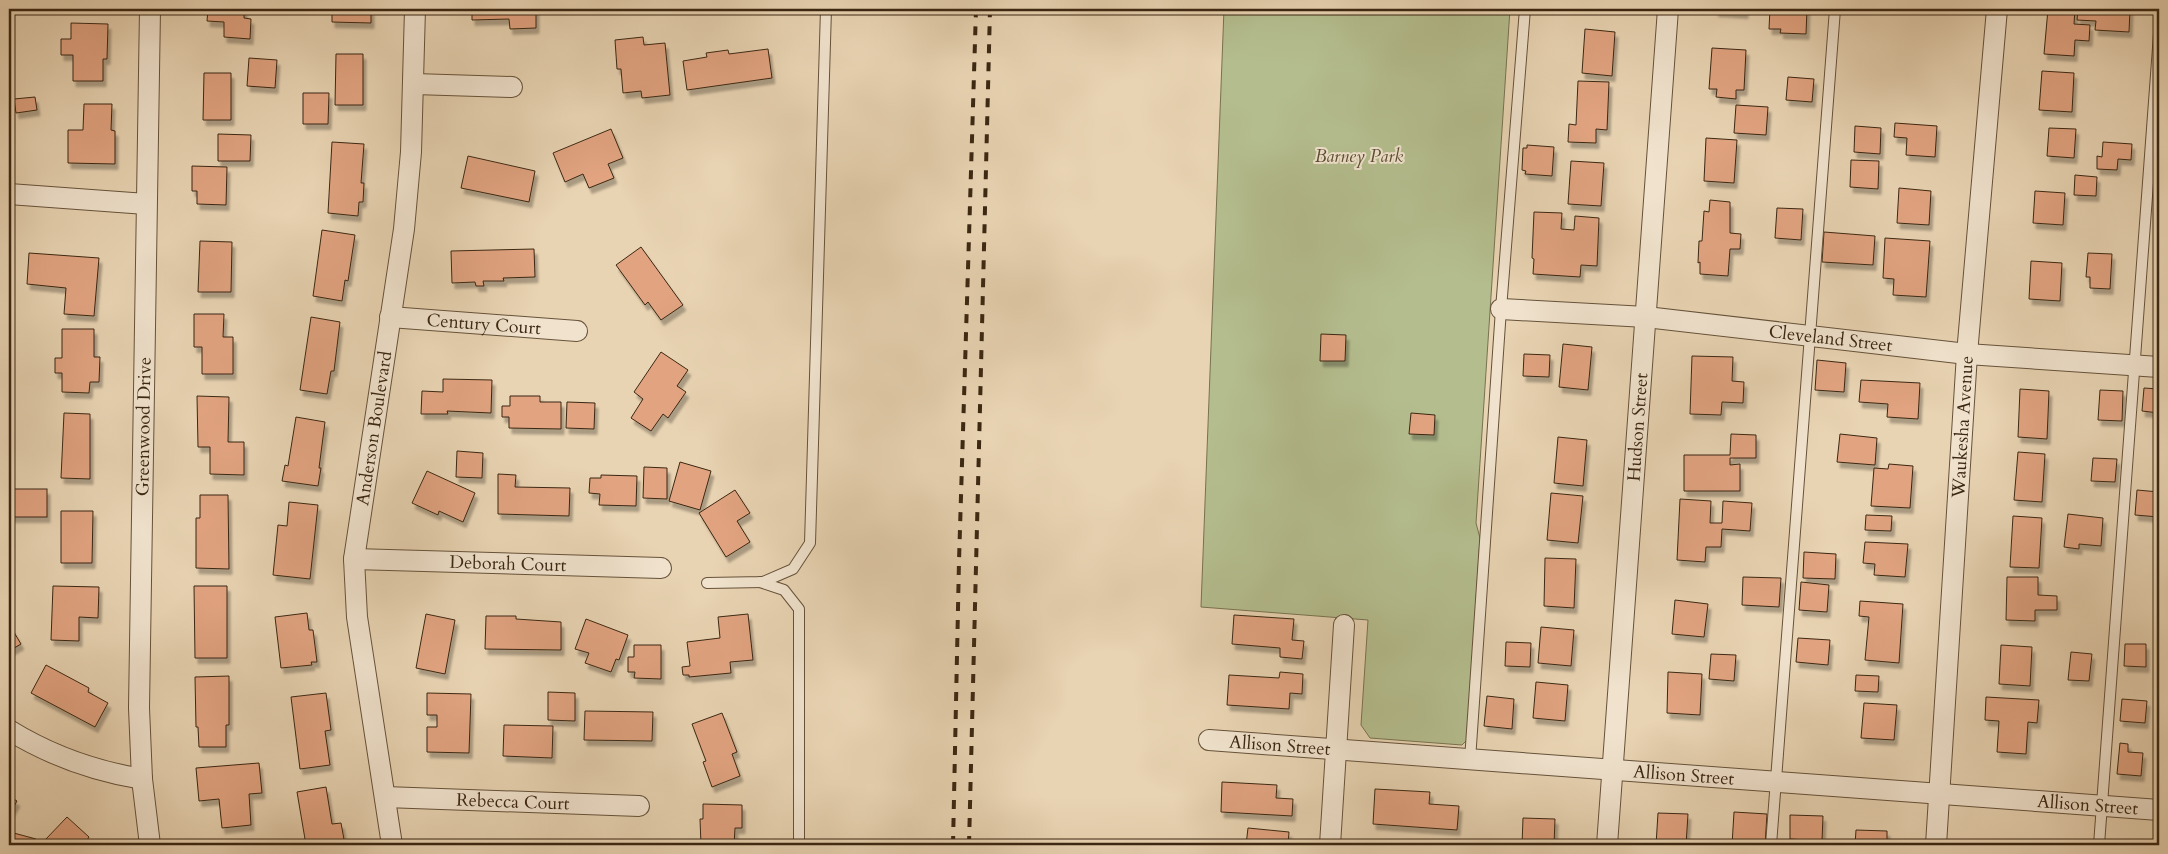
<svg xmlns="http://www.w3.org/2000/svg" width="2168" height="854" font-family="Cardo,serif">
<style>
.green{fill:#b4bd8e;stroke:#787250}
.building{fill:#e1a380;stroke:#3b2712;filter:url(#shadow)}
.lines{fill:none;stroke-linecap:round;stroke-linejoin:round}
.service-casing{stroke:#66523a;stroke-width:12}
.minor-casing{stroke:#66523a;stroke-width:22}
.service{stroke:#f0e2cd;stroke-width:10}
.minor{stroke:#f0e2cd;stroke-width:20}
.rail{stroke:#3b2712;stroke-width:4;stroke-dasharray:9 9;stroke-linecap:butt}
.labels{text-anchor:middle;stroke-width:4;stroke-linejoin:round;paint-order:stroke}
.park-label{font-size:18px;font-style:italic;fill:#594c31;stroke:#f0e2cd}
.street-label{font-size:18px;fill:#3b2712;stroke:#f0e2cd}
</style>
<defs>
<filter id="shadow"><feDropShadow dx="3" dy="5.5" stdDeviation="1" flood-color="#0004"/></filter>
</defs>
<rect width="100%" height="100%" fill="#e8d3b2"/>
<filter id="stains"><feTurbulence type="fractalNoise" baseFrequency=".004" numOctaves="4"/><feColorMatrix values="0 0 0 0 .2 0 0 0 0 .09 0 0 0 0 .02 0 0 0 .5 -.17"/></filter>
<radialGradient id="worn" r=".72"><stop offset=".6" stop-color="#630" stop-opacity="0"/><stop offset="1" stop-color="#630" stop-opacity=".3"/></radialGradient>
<polygon class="green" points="1224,9 1510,9 1476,523 1480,538 1467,740 1462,745 1370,738 1361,725 1368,620 1201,607"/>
<g class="building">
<polygon points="208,9 244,9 244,18 251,19 250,39 224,37 224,22 207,21"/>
<polygon points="332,9 371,9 371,23 332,22"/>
<polygon points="472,9 536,9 536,28 510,29 509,19 472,20"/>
<polygon points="1716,9 1745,9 1745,13 1715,11"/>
<polygon points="1770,9 1807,9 1806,34 1780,33 1781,29 1769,29"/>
<polygon points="2048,9 2075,9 2074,24 2090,25 2089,41 2075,40 2074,56 2044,54"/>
<polygon points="2078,9 2130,9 2129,32 2095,30 2096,21 2077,20"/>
<polygon points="71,23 108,24 107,59 103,59 103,81 73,81 73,55 61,55 61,39 71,39"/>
<polygon points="1585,29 1615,32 1612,76 1582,73"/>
<polygon points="643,37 644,45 665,43 670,95 642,98 641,91 623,93 621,69 617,69 615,40"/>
<polygon points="1712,48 1746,50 1744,90 1736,90 1736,99 1716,97 1717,89 1709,89"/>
<polygon points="768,49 772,78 687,90 683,61 707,57 706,53 728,50 729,54"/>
<polygon points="336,54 363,54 363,105 335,105"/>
<polygon points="249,58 277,60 275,88 247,86"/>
<polygon points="2042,71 2074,73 2072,112 2039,110"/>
<polygon points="204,73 231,73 231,120 203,120"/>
<polygon points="1788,77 1814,79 1812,102 1786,100"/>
<polygon points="1578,81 1609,82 1607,130 1596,129 1596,143 1568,142 1569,124 1576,125"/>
<polygon points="303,93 329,93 328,124 303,124"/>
<polygon points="35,97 37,110 16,113 14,99"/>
<polygon points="84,104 112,104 111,130 115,131 115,164 68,163 68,130 83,130"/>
<polygon points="1736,105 1768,107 1766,135 1734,133"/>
<polygon points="1895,123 1937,126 1935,157 1906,155 1907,138 1894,137"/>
<polygon points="1855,126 1881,128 1880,154 1854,152"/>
<polygon points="2049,128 2076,129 2074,158 2047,156"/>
<polygon points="611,129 623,158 608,164 614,178 589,188 583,174 565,182 553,153"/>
<polygon points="218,134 251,135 250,161 218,161"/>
<polygon points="1706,138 1737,140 1734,183 1704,181"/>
<polygon points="332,142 364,144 361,183 364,183 363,202 359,202 358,216 328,213"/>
<polygon points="2103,142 2132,144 2131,160 2118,159 2117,170 2097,169 2097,156 2102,157"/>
<polygon points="1527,145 1554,147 1552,176 1525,174 1526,171 1522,170 1523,148 1527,148"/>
<polygon points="468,156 535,171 529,202 461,188"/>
<polygon points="1851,160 1879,161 1878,189 1850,187"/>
<polygon points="1571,161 1604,163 1601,206 1568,204"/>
<polygon points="192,166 227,167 226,205 197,204 197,191 192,191"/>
<polygon points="2075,175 2097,177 2096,196 2074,195"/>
<polygon points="1899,188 1931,191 1929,225 1897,223"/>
<polygon points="2035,191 2065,193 2063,225 2033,223"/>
<polygon points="1710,200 1730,202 1730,233 1741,234 1740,249 1730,249 1728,276 1700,274 1700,262 1698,263 1699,241 1702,241 1704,211 1709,212"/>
<polygon points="1777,208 1803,209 1801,240 1775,238"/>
<polygon points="1534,212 1562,213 1561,229 1574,230 1575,216 1599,218 1597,266 1581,265 1580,277 1533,274 1534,259 1532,258"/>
<polygon points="322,230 355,235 348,281 345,280 342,301 313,296"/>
<polygon points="1824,232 1875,236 1873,265 1822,262"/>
<polygon points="1885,238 1930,241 1926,297 1893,295 1894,279 1883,278"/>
<polygon points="200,241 232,242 231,292 198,292"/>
<polygon points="641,247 683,305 661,320 648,302 645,305 616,265"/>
<polygon points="534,249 535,277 503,278 504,281 483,281 484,286 476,286 475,282 452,283 451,251"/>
<polygon points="29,253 99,258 94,316 64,314 66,288 27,284"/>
<polygon points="2088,253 2112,254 2110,289 2090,288 2090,277 2086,277"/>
<polygon points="2031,261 2062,263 2060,301 2029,299"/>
<polygon points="194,314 224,314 223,337 233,337 233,374 202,374 202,347 194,347"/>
<polygon points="311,317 340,322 334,371 331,371 327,394 300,390"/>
<polygon points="62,329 94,329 94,357 100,357 99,382 90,382 89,393 62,392 62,373 55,373 55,358 62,358"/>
<polygon points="1321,334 1346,335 1345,361 1320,361"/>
<polygon points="1563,344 1592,347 1588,390 1559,387"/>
<polygon points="661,352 688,370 677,386 686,392 668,418 663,414 651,431 631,418 643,399 634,392"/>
<polygon points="1524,354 1550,355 1549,377 1523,376"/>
<polygon points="1692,356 1733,357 1732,381 1744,382 1743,403 1722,402 1721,415 1690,414"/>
<polygon points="1817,360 1846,363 1844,392 1815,390"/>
<polygon points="443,379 492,380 491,413 447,411 448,414 421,414 422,391 443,392"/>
<polygon points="1861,380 1920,383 1918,419 1887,417 1888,404 1859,402"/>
<polygon points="2144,388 2159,389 2159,413 2142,411"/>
<polygon points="2020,389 2049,391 2047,439 2018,437"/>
<polygon points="2100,390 2123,391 2122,421 2098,420"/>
<polygon points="197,396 229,397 228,442 244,442 244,475 210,474 210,447 198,447"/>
<polygon points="510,396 540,396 540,402 561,402 561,429 509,428 509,417 502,417 502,406 510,406"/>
<polygon points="567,402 595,403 594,429 566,428"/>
<polygon points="64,413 90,414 90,479 61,478"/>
<polygon points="1411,413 1435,415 1434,435 1409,434"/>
<polygon points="296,417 325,422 319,468 321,468 318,486 282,481 285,465 288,466"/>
<polygon points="1731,434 1756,435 1756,458 1730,458 1730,465 1740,464 1740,491 1684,491 1684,455 1730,455"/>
<polygon points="1840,434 1877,438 1875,465 1837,462"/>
<polygon points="1558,437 1587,440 1583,486 1554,483"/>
<polygon points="457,451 483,453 482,478 456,477"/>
<polygon points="2018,452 2045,454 2042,502 2014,500"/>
<polygon points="2093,458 2117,459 2115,482 2091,481"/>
<polygon points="680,462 711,471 700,510 669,501"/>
<polygon points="1889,464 1913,466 1910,508 1871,506 1874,468 1888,469"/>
<polygon points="644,467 667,468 667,499 643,498"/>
<polygon points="427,471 475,493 463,522 439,511 438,515 412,503"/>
<polygon points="498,474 516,475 515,487 570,488 569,516 498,514"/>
<polygon points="601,475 637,476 636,506 599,505 600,494 589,493 590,478 601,478"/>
<rect x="11" y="489" width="36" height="28"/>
<polygon points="735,490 750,513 737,521 750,542 726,557 699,513"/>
<polygon points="2137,490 2159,492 2159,517 2135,515"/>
<polygon points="1551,493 1583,496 1578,543 1547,540"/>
<polygon points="200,495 228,495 229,569 196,568 196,518 200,518"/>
<polygon points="1680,499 1711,501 1710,523 1722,523 1723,501 1752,503 1750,531 1722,529 1721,547 1706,547 1705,562 1677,560"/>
<polygon points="289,502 318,505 310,579 273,575 278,525 287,526"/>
<polygon points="61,511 93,511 92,563 61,563"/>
<polygon points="2068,514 2103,518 2101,546 2079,544 2079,549 2064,547"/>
<polygon points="1866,515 1892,516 1891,531 1865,530"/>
<polygon points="2013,516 2042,518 2039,568 2010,567"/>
<polygon points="1865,542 1908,544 1905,577 1874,575 1875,564 1863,563"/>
<polygon points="1804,552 1836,554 1835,579 1803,578"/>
<polygon points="1545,558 1576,559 1574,608 1544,606"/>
<polygon points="1743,577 1781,578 1779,607 1742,605"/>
<polygon points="2007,577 2038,577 2038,595 2057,596 2057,610 2035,610 2035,621 2006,620"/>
<polygon points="1801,582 1829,585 1827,612 1799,610"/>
<polygon points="53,586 99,587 98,618 79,617 79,641 51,640"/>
<polygon points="194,586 227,586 227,658 195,658"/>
<polygon points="1675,600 1708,604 1704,637 1672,634"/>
<polygon points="1860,601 1903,604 1899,663 1865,660 1869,617 1859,616"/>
<polygon points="307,613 309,630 313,630 317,662 311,662 312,665 281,668 275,617"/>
<polygon points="426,614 455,620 445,674 416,668"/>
<polygon points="748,614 753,660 730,662 731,673 689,677 689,675 683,675 682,667 690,666 687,642 720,638 718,617"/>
<polygon points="1234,615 1294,619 1292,640 1304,641 1302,659 1280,657 1280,648 1232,644"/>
<polygon points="486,616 516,616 516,619 561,622 561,650 485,649"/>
<polygon points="586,619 628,635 619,660 616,659 611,672 585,663 589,653 575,649"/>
<polygon points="9,624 21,644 9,651"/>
<polygon points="1541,627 1574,630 1571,666 1538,663"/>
<polygon points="1798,638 1830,640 1828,665 1796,662"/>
<polygon points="1506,642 1531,643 1530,667 1505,666"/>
<polygon points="2125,644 2146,644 2146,667 2124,666"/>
<polygon points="634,645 661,645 661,679 634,678 635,672 628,672 628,657 634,657"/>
<polygon points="2001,645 2032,647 2030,686 1999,684"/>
<polygon points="2071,652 2092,654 2089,681 2068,680"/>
<polygon points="1711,654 1736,655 1734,681 1709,679"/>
<polygon points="46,665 89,688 88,692 108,703 95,727 31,693"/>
<polygon points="1280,672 1303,674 1302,694 1290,693 1289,709 1227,705 1229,675 1279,678"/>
<polygon points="1668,672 1702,674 1700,715 1667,713"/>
<polygon points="1856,675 1879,676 1878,692 1855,691"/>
<polygon points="229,676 229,725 226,725 226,747 199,747 198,727 196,727 195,677"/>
<polygon points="1536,682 1568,685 1565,721 1533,718"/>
<polygon points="548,692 575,693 575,721 548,720"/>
<polygon points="326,693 331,730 325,731 330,765 300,769 291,697"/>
<polygon points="427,693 471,694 469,753 427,752 427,727 437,727 437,715 427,715"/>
<polygon points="1487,696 1514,699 1512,729 1484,726"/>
<polygon points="1986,697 2039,700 2037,723 2028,722 2026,754 1997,752 1999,721 1985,720"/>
<polygon points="2122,699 2147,701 2145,723 2120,721"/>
<polygon points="1864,703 1897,705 1894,740 1861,738"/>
<polygon points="585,711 653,712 652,741 584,740"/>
<polygon points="722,713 737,752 732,754 740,776 712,787 703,762 706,761 692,724"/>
<polygon points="504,725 553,726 552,758 503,756"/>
<polygon points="2120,743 2128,744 2128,752 2143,753 2141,776 2117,774"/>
<polygon points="259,763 262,793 249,794 251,825 222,828 219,799 199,801 196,768"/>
<polygon points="1222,782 1277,785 1276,798 1293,799 1292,816 1221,812"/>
<polygon points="326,787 332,824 341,823 345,845 306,845 297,792"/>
<polygon points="1375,789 1430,792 1429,804 1459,806 1457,830 1373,824"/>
<polygon points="9,796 17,801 9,815"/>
<polygon points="703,804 742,805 742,828 735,828 734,845 701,845 700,819 703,819"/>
<polygon points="1734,812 1767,814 1765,845 1732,845"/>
<polygon points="1658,813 1688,814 1686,845 1656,845"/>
<polygon points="1790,815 1823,816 1822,841 1790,839"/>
<polygon points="67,817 89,837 87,840 93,845 51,845 45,840"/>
<polygon points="1523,818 1555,819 1554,845 1522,845"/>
<polygon points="1248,828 1289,832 1288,845 1246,845"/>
<polygon points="1856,830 1887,831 1887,845 1855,845"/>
<polygon points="10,832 36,839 34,845 9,845"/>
</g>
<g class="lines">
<defs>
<g id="service">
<polyline points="760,582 784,590 799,609 799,845"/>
<polyline points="707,583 763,582 793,569 810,543 826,9"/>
<polyline points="1470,760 1501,309 1525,9"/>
<polyline points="1771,845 1835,9"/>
<polyline points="2099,845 2159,34"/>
</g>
<g id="minor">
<polyline points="414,84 512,87"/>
<polyline points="9,194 146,204"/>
<path id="s1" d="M1501,309L1646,317L1967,354L2159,367"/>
<path id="s2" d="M390,317L577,331"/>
<path id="s3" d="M354,559L661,568"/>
<path d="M9,730C51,756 94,771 142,779"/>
<path id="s4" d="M1209,740L2159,810"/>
<path id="s5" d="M385,797L639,806"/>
<path id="s6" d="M150,845L142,779L139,708L150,9"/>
<path id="s7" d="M392,845L357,617L354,559L404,229L411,152L415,9"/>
<polyline points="1330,845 1344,625"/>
<path id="s8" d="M1607,845L1668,9"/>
<path id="s9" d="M1936,845L1967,354L1997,9"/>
</g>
</defs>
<use href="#service" class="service-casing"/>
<use href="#minor" class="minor-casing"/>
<use href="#service" class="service"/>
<use href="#minor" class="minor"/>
<g class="rail">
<polyline points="953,845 959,561 976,9"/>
<polyline points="969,845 990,9"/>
</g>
</g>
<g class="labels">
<g class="park-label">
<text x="1359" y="162">Barney Park</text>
</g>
<g class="street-label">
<text dy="6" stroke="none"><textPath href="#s2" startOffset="94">Century Court</textPath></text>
<text dy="6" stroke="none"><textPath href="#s1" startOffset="331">Cleveland Street</textPath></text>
<text dy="6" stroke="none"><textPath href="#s6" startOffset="419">Greenwood Drive</textPath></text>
<text dy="6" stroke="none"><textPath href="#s8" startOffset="419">Hudson Street</textPath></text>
<text dy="6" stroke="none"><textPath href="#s9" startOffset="419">Waukesha Avenue</textPath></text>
<text dy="6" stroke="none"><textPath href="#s7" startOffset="421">Anderson Boulevard</textPath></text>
<text dy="6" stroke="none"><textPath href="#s3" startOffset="154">Deborah Court</textPath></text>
<text dy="6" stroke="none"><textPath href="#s4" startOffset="71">Allison Street</textPath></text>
<text dy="6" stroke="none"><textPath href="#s4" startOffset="476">Allison Street</textPath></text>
<text dy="6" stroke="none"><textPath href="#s5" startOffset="128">Rebecca Court</textPath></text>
<text dy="6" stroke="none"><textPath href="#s4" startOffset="881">Allison Street</textPath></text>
</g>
</g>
<rect width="2168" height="854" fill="none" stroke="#e8d3b2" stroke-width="30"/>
<rect x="10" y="10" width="2148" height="834" fill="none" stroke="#3b2712" stroke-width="2.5"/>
<rect x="15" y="15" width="2138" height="824" fill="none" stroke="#3b2712"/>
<rect width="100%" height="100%" filter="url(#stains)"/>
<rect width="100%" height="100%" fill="url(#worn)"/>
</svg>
